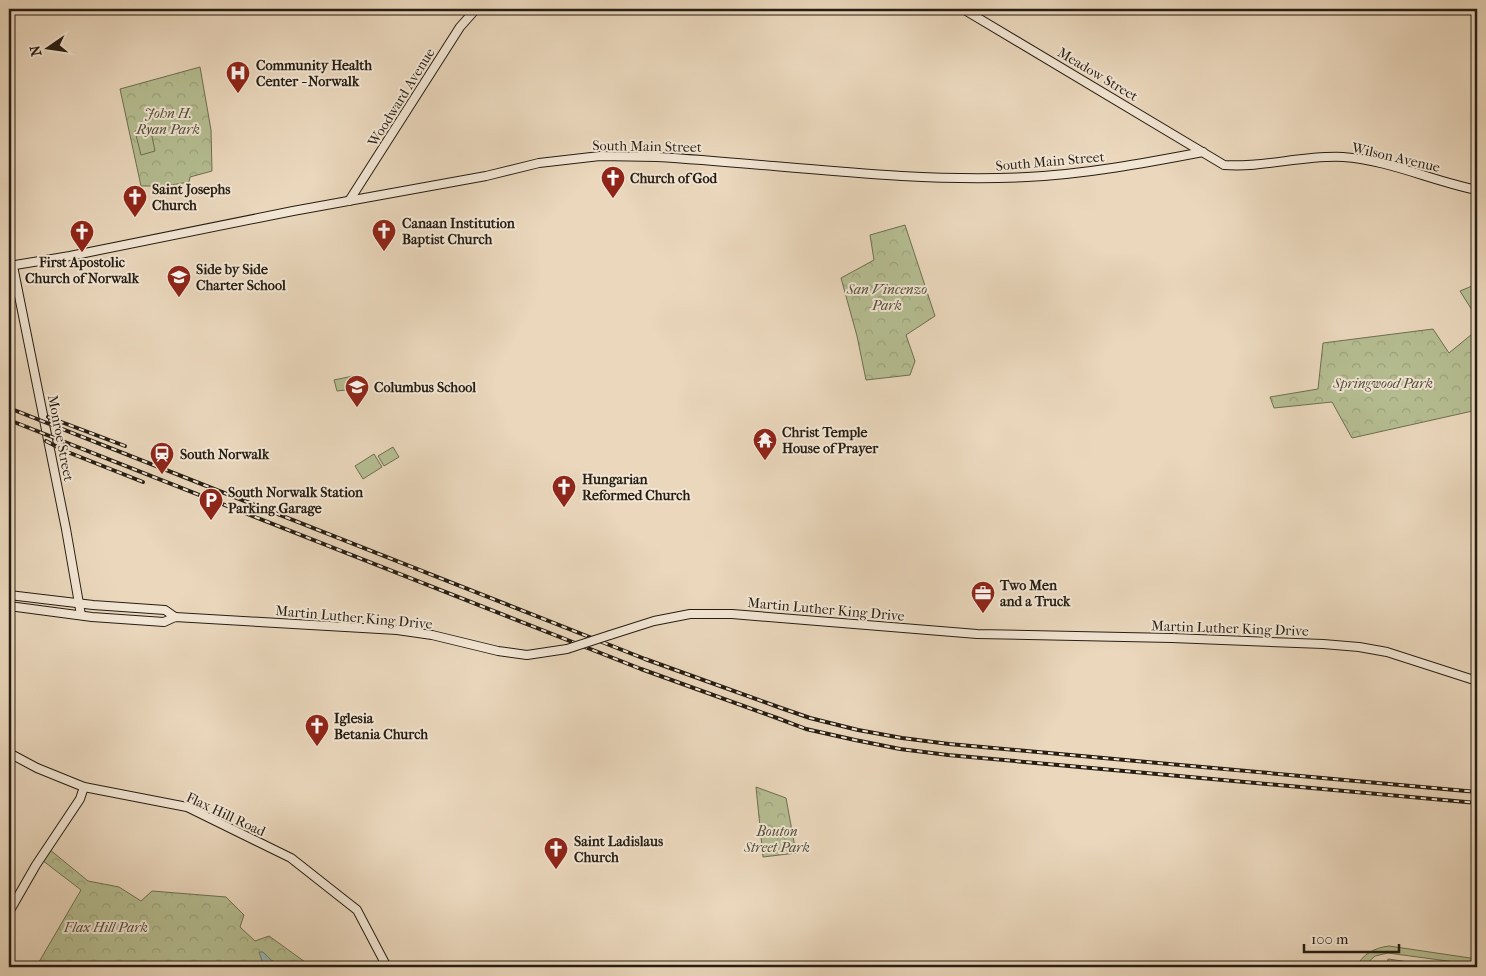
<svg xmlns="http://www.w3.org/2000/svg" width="1486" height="976" font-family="'IM FELL French Canon',serif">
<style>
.wetland{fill:url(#wetland-marsh);stroke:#6e6e52}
.park{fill:url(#park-crowns);stroke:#6e6e52}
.garden{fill:#b5be92;stroke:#6e6e52}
.water{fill:#98b8b5;stroke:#6a7a74}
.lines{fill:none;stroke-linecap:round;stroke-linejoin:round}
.secondary-casing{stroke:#261d12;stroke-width:10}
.secondary{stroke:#f1e5d3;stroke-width:8}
.rail-casing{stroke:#261d12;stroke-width:4}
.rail{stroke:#f1e5d3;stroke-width:2;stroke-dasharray:5.5;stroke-linecap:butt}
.secondary-bridge-casing{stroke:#261d12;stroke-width:10;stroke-linecap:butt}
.secondary-bridge{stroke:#f1e5d3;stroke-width:8}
.labels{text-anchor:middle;stroke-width:4;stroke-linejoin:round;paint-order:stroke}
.poi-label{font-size:14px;font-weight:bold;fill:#261d12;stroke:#f1e5d3;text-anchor:start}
.street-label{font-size:14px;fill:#261d12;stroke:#f1e5d3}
.park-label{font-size:14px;font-style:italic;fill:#514d38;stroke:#f1e5d3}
</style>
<defs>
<pattern id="wetland-marsh" width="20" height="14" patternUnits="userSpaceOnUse" patternTransform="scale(1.25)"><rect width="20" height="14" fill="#b5be92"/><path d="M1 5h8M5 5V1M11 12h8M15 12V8" fill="none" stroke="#9ca37d"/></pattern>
<pattern id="park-crowns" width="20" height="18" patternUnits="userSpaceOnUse" patternTransform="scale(1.25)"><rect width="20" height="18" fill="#b5be92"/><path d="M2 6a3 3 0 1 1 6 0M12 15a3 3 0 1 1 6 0" fill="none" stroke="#9ca37d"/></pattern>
</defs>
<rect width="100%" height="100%" fill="#ead7bc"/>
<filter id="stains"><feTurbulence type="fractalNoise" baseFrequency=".004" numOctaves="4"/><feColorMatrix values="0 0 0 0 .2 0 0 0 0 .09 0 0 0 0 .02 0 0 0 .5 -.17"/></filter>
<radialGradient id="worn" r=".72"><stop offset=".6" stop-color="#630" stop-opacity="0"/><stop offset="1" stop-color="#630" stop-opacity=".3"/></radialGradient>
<polygon class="wetland" points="1443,9 1477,9 1477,12 1445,12"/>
<g class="park">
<polygon points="200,67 211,130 212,171 190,177 189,182 165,186 141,186 120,89"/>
<polygon points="905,225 935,316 906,335 915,361 910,375 866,380 857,336 841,278 874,260 870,235"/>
<polygon points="1477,284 1477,318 1460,291"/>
<polygon points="1433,329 1449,353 1477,330 1477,410 1352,438 1332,402 1274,408 1270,397 1318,389 1323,343"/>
<polygon points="353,376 355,389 337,391 334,380"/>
<polygon points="756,787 786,798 796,853 763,857"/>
<polygon points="49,849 88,881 119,887 141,901 152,891 226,897 244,915 240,927 255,941 269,936 312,967 36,967 81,890 42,860"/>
</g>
<g class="garden">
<polygon points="150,127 155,151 141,155 135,131"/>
<polygon points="393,447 399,457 384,466 378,456"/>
<polygon points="374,454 382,467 363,479 355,466"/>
<path d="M1389,946L1477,959V965L1388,953L1375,956L1363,967H1356C1363,954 1374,948 1389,946Z"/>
<polygon points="1388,959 1445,967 1386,967"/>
</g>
<polygon class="water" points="259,952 263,952 271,960 284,967 263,967 263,963"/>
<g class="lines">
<defs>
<g id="secondary">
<path d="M963,9L1224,165C1263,168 1303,155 1343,157C1389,160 1432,181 1477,190"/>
<polyline points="349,201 460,27 476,9"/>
<path d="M9,266L70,256L293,211L486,176L539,163L600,156L657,157C780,164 904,183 1027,177C1087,174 1145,163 1203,152"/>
<polyline points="13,266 66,529 81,615"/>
<polyline points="9,595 93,605 165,610 175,617"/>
<polyline points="9,606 92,617 164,622 175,617 397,630 432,635 498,651 527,655 567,649"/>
<polyline points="610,635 654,621 690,614 732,614 977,634 1172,638 1323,644 1359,647 1387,652 1477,681"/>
<polyline points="9,753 37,768 84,787 187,807 291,858 357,910 387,967"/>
<polyline points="9,912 36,865 80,799 84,787"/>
</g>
</defs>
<use href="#secondary" class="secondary-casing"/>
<use href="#secondary" class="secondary"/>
<defs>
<g id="rail">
<polyline points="9,408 645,659 781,708 810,718 858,730 902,738 949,744 1477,792"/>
<polyline points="48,417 125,446"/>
<polyline points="9,420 641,669 777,718 806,729 855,740 900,749 948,755 1477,803"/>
<polyline points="46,441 65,451 143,482"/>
</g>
</defs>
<use href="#rail" class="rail-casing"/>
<use href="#rail" class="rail"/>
<defs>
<polyline id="secondary-bridge" points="567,649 610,635"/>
</defs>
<use href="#secondary-bridge" class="secondary-bridge-casing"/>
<use href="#secondary-bridge" class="secondary-bridge"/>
</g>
<defs>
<symbol id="hospital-pin" viewBox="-11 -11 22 30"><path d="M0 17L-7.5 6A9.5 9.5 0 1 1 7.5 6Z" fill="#8f2418" stroke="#f1e5d3"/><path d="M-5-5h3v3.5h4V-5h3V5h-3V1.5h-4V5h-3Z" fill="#fff"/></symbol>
<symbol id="church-pin" viewBox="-11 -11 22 30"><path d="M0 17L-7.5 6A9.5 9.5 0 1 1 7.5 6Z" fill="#8f2418" stroke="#f1e5d3"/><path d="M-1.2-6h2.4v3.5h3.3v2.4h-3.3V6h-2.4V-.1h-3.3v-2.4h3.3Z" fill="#fff"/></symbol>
<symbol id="school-pin" viewBox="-11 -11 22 30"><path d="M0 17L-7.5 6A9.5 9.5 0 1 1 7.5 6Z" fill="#8f2418" stroke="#f1e5d3"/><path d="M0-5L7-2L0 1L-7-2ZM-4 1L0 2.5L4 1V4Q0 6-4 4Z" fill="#fff"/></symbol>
<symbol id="temple-pin" viewBox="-11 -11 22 30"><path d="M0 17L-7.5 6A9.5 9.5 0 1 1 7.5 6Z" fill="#8f2418" stroke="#f1e5d3"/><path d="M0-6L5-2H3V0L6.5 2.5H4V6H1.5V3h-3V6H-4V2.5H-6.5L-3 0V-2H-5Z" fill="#fff"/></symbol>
<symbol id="station-pin" viewBox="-11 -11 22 30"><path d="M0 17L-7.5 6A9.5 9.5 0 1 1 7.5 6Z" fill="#8f2418" stroke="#f1e5d3"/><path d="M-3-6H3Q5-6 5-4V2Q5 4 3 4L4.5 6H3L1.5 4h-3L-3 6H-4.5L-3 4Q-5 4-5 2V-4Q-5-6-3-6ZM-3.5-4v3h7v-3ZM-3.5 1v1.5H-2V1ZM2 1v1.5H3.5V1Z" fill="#fff"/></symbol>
<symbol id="parking-pin" viewBox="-11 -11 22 30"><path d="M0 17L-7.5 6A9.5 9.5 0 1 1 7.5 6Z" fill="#8f2418" stroke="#f1e5d3"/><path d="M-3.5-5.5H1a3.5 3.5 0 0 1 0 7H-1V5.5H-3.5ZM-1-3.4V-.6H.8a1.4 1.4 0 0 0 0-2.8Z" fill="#fff"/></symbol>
<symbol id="office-pin" viewBox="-11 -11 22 30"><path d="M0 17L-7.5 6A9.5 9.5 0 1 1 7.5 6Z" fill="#8f2418" stroke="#f1e5d3"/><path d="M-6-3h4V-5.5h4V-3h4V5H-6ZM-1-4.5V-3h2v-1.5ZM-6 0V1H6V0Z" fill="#fff"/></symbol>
</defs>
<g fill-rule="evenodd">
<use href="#hospital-pin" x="224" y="59" width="28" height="38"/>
<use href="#church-pin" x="599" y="164" width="28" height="38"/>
<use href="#church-pin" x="121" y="183" width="28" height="38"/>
<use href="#church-pin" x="370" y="217" width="28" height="38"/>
<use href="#church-pin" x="68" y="218" width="28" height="38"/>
<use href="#school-pin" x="165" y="263" width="28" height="38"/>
<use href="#school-pin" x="343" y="373" width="28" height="38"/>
<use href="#temple-pin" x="751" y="426" width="28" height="38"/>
<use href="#station-pin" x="148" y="440" width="28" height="38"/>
<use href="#church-pin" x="550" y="473" width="28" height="38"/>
<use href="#parking-pin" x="197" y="486" width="28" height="38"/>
<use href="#office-pin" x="969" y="579" width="28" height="38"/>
<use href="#church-pin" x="303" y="712" width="28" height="38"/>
<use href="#church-pin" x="542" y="835" width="28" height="38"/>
</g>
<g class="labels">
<g class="poi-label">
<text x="256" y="70">Community Health<tspan x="256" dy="16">Center - Norwalk</tspan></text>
<text x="630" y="183">Church of God</text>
<text x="152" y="194">Saint Josephs<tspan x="152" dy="16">Church</tspan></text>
<text x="402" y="228">Canaan Institution<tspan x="402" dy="16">Baptist Church</tspan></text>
<text x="82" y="267" text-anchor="middle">First Apostolic<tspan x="82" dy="16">Church of Norwalk</tspan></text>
<text x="196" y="274">Side by Side<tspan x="196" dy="16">Charter School</tspan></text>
<text x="374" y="392">Columbus School</text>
<text x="782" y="437">Christ Temple<tspan x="782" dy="16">House of Prayer</tspan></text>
<text x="180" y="459">South Norwalk</text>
<text x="582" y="484">Hungarian<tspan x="582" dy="16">Reformed Church</tspan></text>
<text x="228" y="497">South Norwalk Station<tspan x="228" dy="16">Parking Garage</tspan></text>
<text x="1000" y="590">Two Men<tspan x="1000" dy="16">and a Truck</tspan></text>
<text x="334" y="723">Iglesia<tspan x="334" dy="16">Betania Church</tspan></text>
<text x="574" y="846">Saint Ladislaus<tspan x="574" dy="16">Church</tspan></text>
</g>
<g class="street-label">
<text transform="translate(1098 74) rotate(31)" y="5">Meadow Street</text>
<text transform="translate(401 97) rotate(-58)" y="5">Woodward Avenue</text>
<text transform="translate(647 146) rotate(1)" y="5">South Main Street</text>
<text transform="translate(1396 157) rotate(13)" y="5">Wilson Avenue</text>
<text transform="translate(1050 161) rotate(-5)" y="5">South Main Street</text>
<text transform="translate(61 438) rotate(79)" y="5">Monroe Street</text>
<text transform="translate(826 609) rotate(5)" y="5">Martin Luther King Drive</text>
<text transform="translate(354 617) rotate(5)" y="5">Martin Luther King Drive</text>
<text transform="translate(1230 628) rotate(2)" y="5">Martin Luther King Drive</text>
<text transform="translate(226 814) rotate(25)" y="5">Flax Hill Road</text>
</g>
<g class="park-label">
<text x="168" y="118">John H.<tspan x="168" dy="16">Ryan Park</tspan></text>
<text x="887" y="294">San Vincenzo<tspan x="887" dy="16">Park</tspan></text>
<text x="1383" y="388">Springwood Park</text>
<text x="777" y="836">Bouton<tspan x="777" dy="16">Street Park</tspan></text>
<text x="106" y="932">Flax Hill Park</text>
</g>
</g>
<rect width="1486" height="976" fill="none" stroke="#ead7bc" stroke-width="30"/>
<rect x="10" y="10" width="1466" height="956" fill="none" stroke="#261d12" stroke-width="2.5"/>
<rect x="15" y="15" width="1456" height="946" fill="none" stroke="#261d12"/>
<g transform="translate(48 48) rotate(257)" stroke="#f1e5d3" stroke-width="4" paint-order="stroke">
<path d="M0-4L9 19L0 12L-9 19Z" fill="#261d12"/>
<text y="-8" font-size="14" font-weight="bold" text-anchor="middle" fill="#261d12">N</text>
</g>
<path d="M1304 944v8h95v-8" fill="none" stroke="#261d12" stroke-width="2.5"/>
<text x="1311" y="944" font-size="15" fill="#261d12" stroke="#f1e5d3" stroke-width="4" paint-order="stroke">100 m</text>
<rect width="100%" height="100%" filter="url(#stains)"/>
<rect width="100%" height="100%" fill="url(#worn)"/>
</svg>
